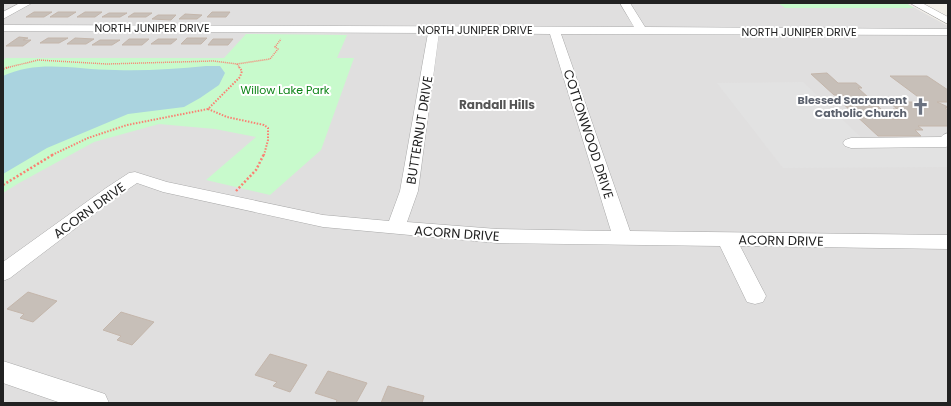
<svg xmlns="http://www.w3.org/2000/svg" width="951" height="406" font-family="Poppins,sans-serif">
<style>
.residential{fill:#e0dfdf}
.park{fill:#c8facc}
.parking{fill:#e2e2e2}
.water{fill:#aad3df}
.building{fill:#c7bfb8;stroke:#c4b6ab}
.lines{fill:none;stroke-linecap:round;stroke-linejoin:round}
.minor-casing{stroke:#a9a9a9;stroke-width:1}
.path-far2{stroke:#fa8072;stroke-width:1.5;stroke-dasharray:1 1;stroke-linecap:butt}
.path-far1{stroke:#fa8072;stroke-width:2;stroke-dasharray:1.5 1.5;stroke-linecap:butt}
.path{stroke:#fa8072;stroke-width:2.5;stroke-dasharray:2 2;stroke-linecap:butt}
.minor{fill:#fff;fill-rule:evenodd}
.labels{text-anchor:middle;stroke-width:4;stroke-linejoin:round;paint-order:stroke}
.far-street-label{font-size:11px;fill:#222;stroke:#fff}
.far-park-label{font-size:11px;fill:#0c8416;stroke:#fff}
.far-worship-label{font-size:11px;font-weight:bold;fill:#5b616d;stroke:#fff;text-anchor:end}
.far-neighbourhood-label{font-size:12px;font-weight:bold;fill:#555;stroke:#fff}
.street-label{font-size:13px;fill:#222;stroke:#fff}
</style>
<rect width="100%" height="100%" fill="#f2efe9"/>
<polygon class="residential" points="3,3 906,3 948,26 948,403 3,403"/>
<g class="park">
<polygon points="778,3 906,3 914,8 785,8"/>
<polygon points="246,34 347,35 337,58 354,58 321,150 270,195 206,180 256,137 215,129 159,124 94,142 19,183 3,193 3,60 6,58 224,58"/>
</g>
<polygon class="parking" points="803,82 870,146 948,145 948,167 783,168 717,83"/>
<path class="water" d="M206,66H220L225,73L219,85L200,98L184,107L128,114L47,148L3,174V76C39,59 77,70 115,70C145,71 176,69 206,66Z"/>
<g class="building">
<polygon points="34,12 52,12 44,17 26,17"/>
<polygon points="58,12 76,12 68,17 50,17"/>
<polygon points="85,12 102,12 95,17 77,17"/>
<polygon points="212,12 230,12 226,17 207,17"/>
<polygon points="109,13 127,13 120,17 102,17"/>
<polygon points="134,13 152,13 146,17 128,17"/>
<polygon points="185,14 202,15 197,19 179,19"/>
<polygon points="158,15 176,15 171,20 152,19"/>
<polygon points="19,37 28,38 23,40 31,40 23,46 6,46"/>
<polygon points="48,38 68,38 59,43 40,43"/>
<polygon points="75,38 94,39 86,44 67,44"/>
<polygon points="187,38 207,38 201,44 181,44"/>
<polygon points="129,39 149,39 142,45 122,45"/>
<polygon points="158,39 177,39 171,44 151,44"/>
<polygon points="213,39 233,39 228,45 208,45"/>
<polygon points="100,40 120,40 112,45 92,45"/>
<polygon points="827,73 838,83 856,83 862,88 858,88 892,119 905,119 893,109 897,109 889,102 925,102 890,76 927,76 948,90 948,102 937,102 948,107 945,108 948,110 948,126 918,126 923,130 915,130 921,136 878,136 839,100 854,100 850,96 834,95 811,74"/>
<polygon points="28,292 57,301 33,322 20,318 24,314 7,309"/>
<polygon points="121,312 154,322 132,345 117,340 121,336 103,330"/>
<polygon points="270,354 307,365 290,392 273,386 277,382 255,375"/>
<polygon points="328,371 367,383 356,403 336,403 337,400 315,393"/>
<polygon points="388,386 424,396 422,403 381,403"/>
</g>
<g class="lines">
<defs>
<g id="minor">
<polygon points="20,3 32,3 3,19 3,12"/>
<path d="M620,3H630L645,27L948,29V35L561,34L630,231L948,235V249L740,246L766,296L763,302L755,304L747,302L720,246L497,243L323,227L163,192L137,183L118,196L10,278L3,281V262L106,188L129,173L135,172L167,182L323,215L389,221L400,191L428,33L3,31V25L634,27ZM439,33L550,34L611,231L497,229L407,222L418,191Z"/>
<polygon points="910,3 922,3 948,17 948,24"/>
<polygon points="948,133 948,146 946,147 851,148 845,146 843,143 845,140 851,138 941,137 943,135"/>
<polygon points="3,361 105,394 109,403 61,403 3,383"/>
</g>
</defs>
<use href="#minor" class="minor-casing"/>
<g class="path-far2">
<polyline points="237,64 240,68"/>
<polyline points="6,68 38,60 107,64 213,61 237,64 270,59 278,49 275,47 281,39"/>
</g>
<g class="path-far1">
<polyline points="3,69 9,67"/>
<polyline points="208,109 227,117 264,125 268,128 268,140 264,155"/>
<polyline points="52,155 88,138 127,125 208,109 240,77 242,71 239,67"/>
</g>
<g class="path">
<polyline points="3,185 54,154"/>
<polyline points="236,191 256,170 264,154"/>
</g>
<use href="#minor" class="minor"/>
</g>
<defs>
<symbol id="church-bare" viewBox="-9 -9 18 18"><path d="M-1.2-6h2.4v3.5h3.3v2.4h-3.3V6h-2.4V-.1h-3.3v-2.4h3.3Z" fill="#6b7280" stroke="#fff" stroke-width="2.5" paint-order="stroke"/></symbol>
</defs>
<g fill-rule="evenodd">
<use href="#church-bare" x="908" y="94" width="25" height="25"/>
</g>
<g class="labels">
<g class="far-street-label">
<text x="152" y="32">NORTH JUNIPER DRIVE</text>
<text x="475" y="34">NORTH JUNIPER DRIVE</text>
<text x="799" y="36">NORTH JUNIPER DRIVE</text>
</g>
<g class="far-park-label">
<text x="285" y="94">Willow Lake Park</text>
</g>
<g class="far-worship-label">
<text x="907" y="104">Blessed Sacrament<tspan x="907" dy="13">Catholic Church</tspan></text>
</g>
<g class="far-neighbourhood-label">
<text x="497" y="109">Randall Hills</text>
</g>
<g class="street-label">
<text transform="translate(419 130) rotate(-81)" y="5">BUTTERNUT DRIVE</text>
<text transform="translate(589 134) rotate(72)" y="5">COTTONWOOD DRIVE</text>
<text transform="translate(89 210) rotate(-36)" y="5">ACORN DRIVE</text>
<text transform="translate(457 233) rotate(4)" y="5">ACORN DRIVE</text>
<text transform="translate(781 240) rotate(1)" y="5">ACORN DRIVE</text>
</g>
</g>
<rect width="951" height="406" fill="none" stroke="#222222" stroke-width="8"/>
</svg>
